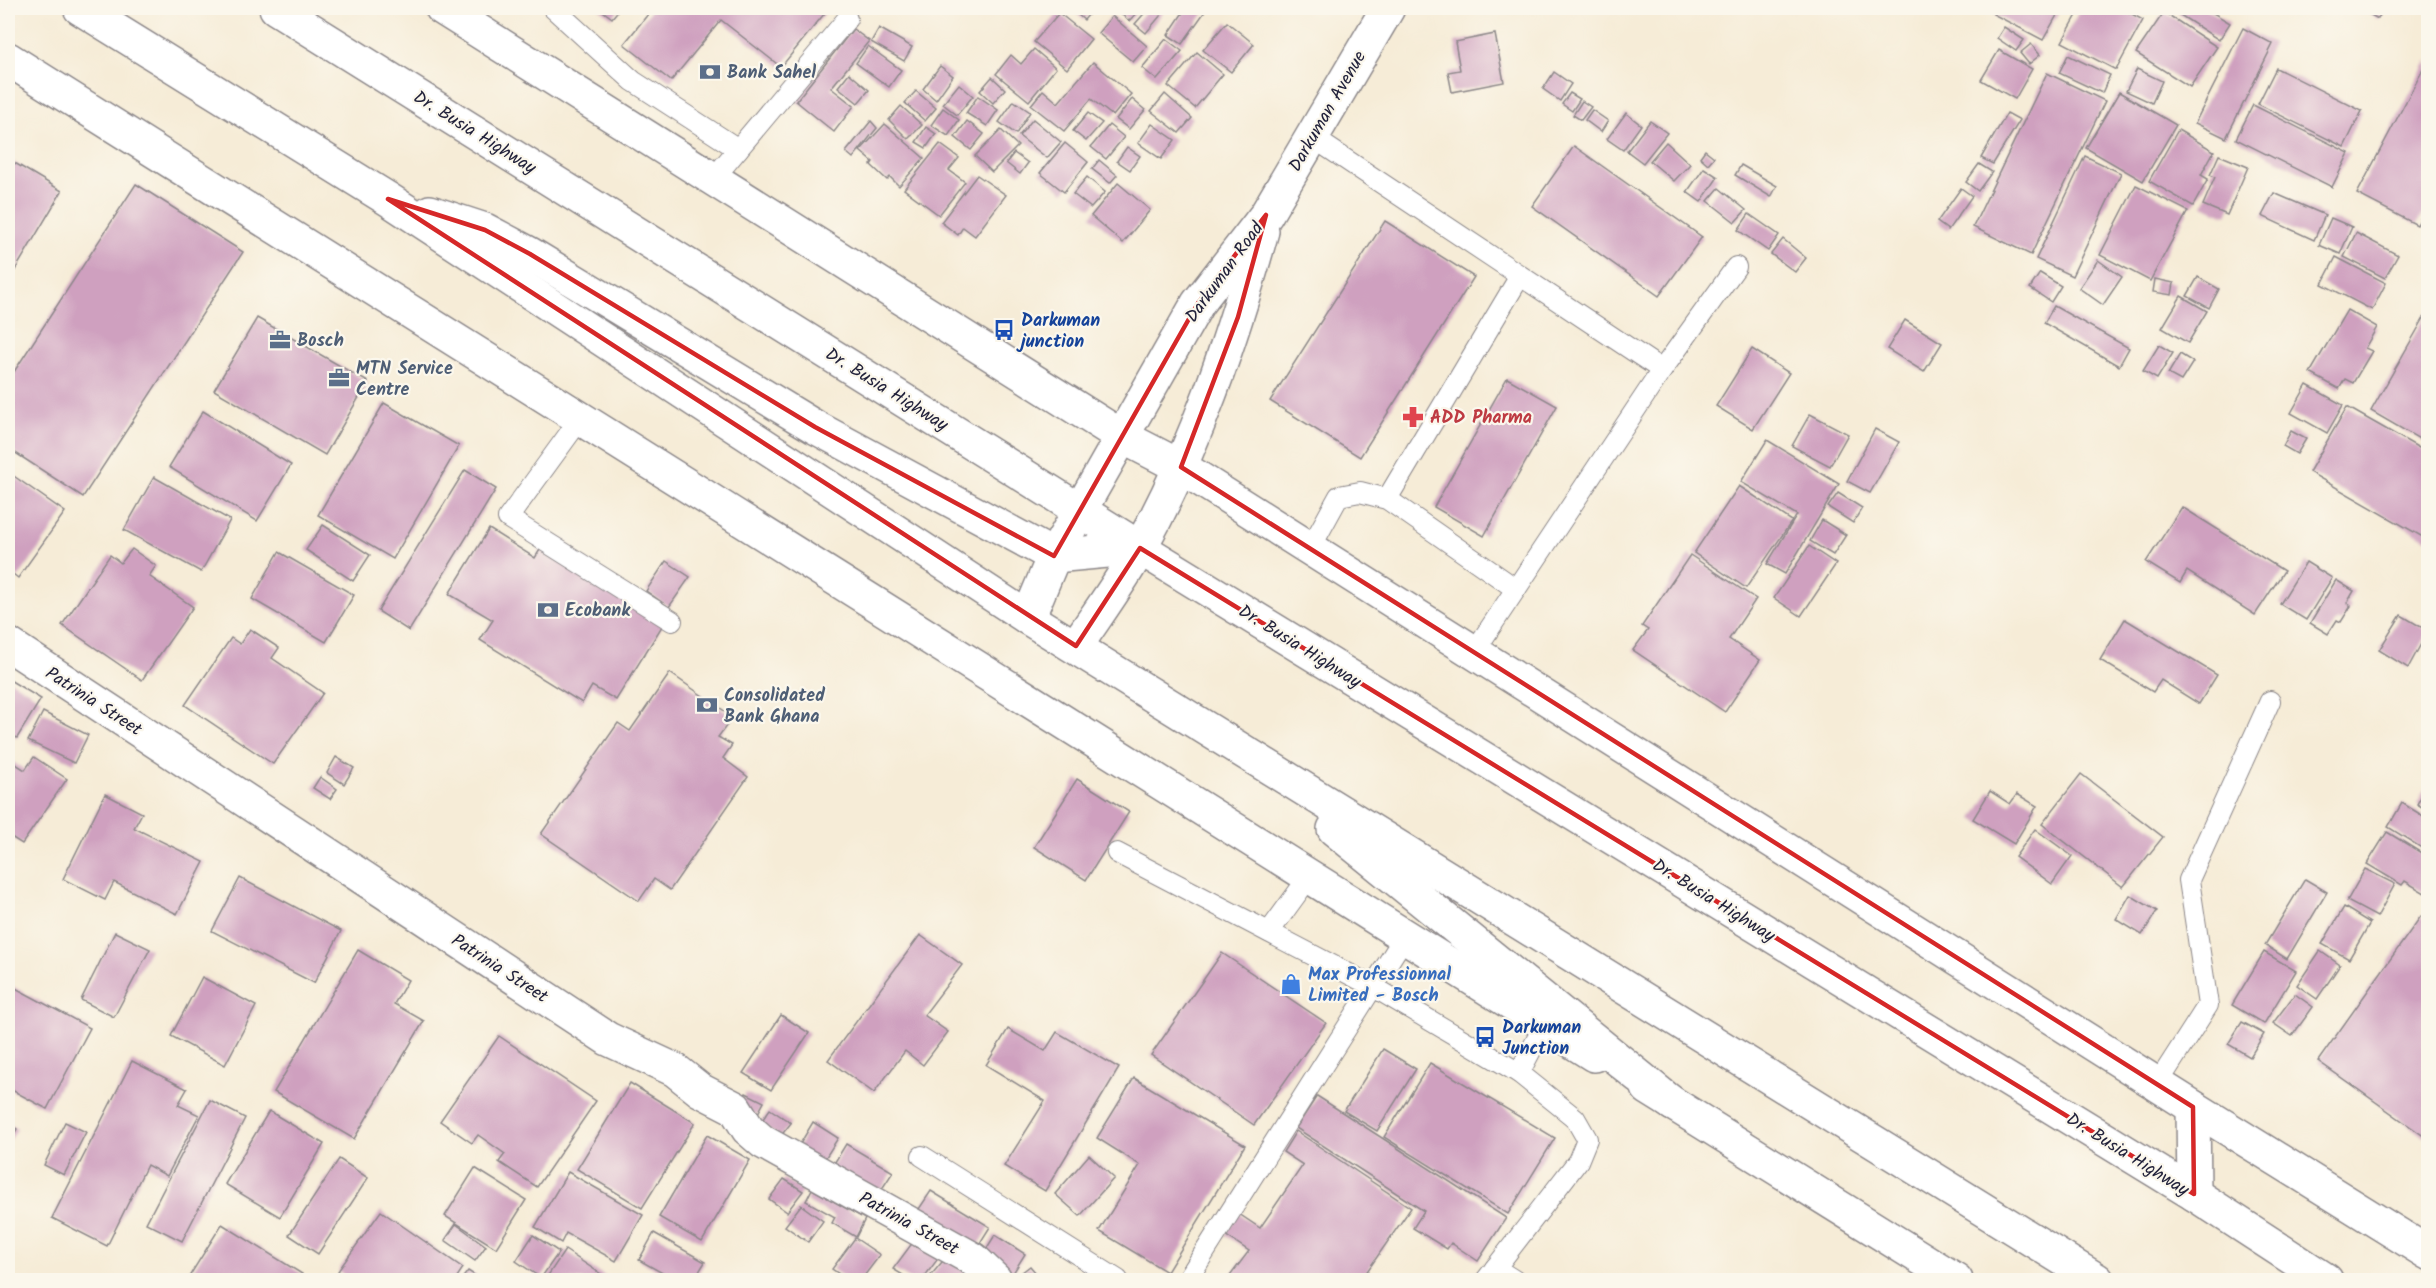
<svg xmlns="http://www.w3.org/2000/svg" width="2436" height="1288" font-family="Kalam,sans-serif">
<style>
.building{fill:#cfa0bf}
.lines{fill:none;stroke-linecap:round;stroke-linejoin:round}
.lane-casing{stroke:#8c8789;stroke-width:22}
.street-casing{stroke:#8c8789;stroke-width:36}
.secondary-casing{stroke:#8c8789;stroke-width:36}
.highway-casing{stroke:#8c8789;stroke-width:36}
.lane{stroke:#fff;stroke-width:20}
.street{stroke:#fff;stroke-width:33}
.secondary{stroke:#fff;stroke-width:33}
.highway{stroke:#fff;stroke-width:33}
.marked{fill:none;stroke:#d62828;stroke-width:4.5;stroke-linejoin:round}
.labels{text-anchor:middle;stroke-width:4.5;stroke-linejoin:round;paint-order:stroke}
.service-label{font-size:18px;font-weight:bold;fill:#4e5e75;stroke:#fbf7ec;text-anchor:start}
.street-label{font-size:18px;fill:#22223b;stroke:#fbf7ec}
.transit-label{font-size:18px;font-weight:bold;fill:#164399;stroke:#fbf7ec;text-anchor:start}
.health-label{font-size:18px;font-weight:bold;fill:#be3a42;stroke:#fbf7ec;text-anchor:start}
.shop-label{font-size:18px;font-weight:bold;fill:#366cbe;stroke:#fbf7ec;text-anchor:start}
</style>
<rect width="100%" height="100%" fill="#fbf7ec"/>
<filter id="ink" filterUnits="userSpaceOnUse"><feTurbulence type="fractalNoise" baseFrequency=".0167" numOctaves="2"/><feDisplacementMap in="SourceGraphic" scale="12" xChannelSelector="R" yChannelSelector="G"/><feConvolveMatrix kernelMatrix="1 2 1 2 8 2 1 2 1" color-interpolation-filters="sRGB"/></filter>
<filter id="wash" filterUnits="userSpaceOnUse"><feTurbulence type="fractalNoise" baseFrequency=".008" numOctaves="4" result="noise"/><feDisplacementMap in="SourceGraphic" scale="24" xChannelSelector="R" yChannelSelector="G"/><feGaussianBlur stdDeviation="1.35" result="paint"/><feColorMatrix in="noise" values="0 0 0 0 0 0 0 0 0 0 0 0 0 0 0 0 0 1.4 0 .05"/><feComposite in="paint" operator="in"/></filter>
<g filter="url(#wash)">
<rect width="100%" height="100%" fill="#f6ecd7"/>
<g id="blocks">
<g class="building">
<polygon points="599,8 620,8 612,18"/>
<polygon points="653,8 829,8 781,67 721,20 671,81 624,44"/>
<polygon points="1072,8 1094,8 1084,20 1071,9"/>
<polygon points="1124,8 1141,8 1129,21 1120,13"/>
<polygon points="1149,8 1166,9 1146,33 1135,24"/>
<polygon points="1186,8 1202,8 1206,10 1182,44 1168,35"/>
<polygon points="1997,8 2061,8 2043,40 1993,14"/>
<polygon points="2081,8 2121,8 2143,20 2116,70 2062,42"/>
<polygon points="2181,8 2205,8 2230,23 2219,40 2177,13"/>
<polygon points="2358,8 2384,8 2378,19"/>
<polygon points="2164,12 2217,47 2190,87 2136,53"/>
<polygon points="1059,13 1091,39 1067,69 1034,42"/>
<polygon points="1112,16 1147,46 1133,62 1098,33"/>
<polygon points="1227,22 1254,44 1231,72 1203,50"/>
<polygon points="2004,27 2024,40 2016,51 1997,38"/>
<polygon points="879,28 912,47 904,61 871,42"/>
<polygon points="2243,28 2273,44 2226,138 2195,123"/>
<polygon points="853,29 869,41 831,88 854,106 834,132 796,101"/>
<polygon points="1495,34 1504,82 1452,92 1448,72 1460,70 1455,42"/>
<polygon points="1166,39 1182,51 1157,80 1142,68"/>
<polygon points="2031,44 2040,55 2029,64 2020,53"/>
<polygon points="868,46 901,70 889,87 856,63"/>
<polygon points="1034,49 1056,68 1029,101 996,74 1011,55 1021,64"/>
<polygon points="1999,50 2032,69 2015,99 1981,80"/>
<polygon points="1197,52 1223,74 1195,108 1168,86"/>
<polygon points="2068,55 2110,75 2102,93 2059,73"/>
<polygon points="2428,60 2428,204 2417,225 2357,194"/>
<polygon points="1093,62 1131,94 1113,116 1091,99 1064,131 1031,105 1043,90 1058,103"/>
<polygon points="940,66 953,76 936,100 923,89"/>
<polygon points="2276,68 2362,111 2344,147 2258,104"/>
<polygon points="2137,69 2162,81 2152,103 2126,91"/>
<polygon points="1554,72 1571,84 1560,101 1543,89"/>
<polygon points="849,73 869,90 858,103 838,87"/>
<polygon points="2047,73 2105,101 2031,255 1973,227"/>
<polygon points="992,77 1005,89 993,103 980,91"/>
<polygon points="959,84 973,96 957,115 943,104"/>
<polygon points="916,91 936,108 925,121 905,103"/>
<polygon points="2119,92 2176,125 2143,181 2086,148"/>
<polygon points="1570,93 1580,99 1572,111 1562,104"/>
<polygon points="1165,94 1192,118 1179,133 1151,111"/>
<polygon points="978,96 998,110 987,126 966,113"/>
<polygon points="1132,99 1145,110 1129,129 1116,119"/>
<polygon points="1014,101 1030,112 1016,134 999,122"/>
<polygon points="1582,101 1591,107 1581,120 1573,115"/>
<polygon points="2253,105 2349,153 2332,187 2236,139"/>
<polygon points="901,106 922,125 908,139 889,120"/>
<polygon points="943,108 959,120 948,136 931,125"/>
<polygon points="1592,110 1608,121 1601,132 1585,120"/>
<polygon points="1088,113 1102,123 1086,141 1073,131"/>
<polygon points="1626,113 1641,125 1623,150 1607,139"/>
<polygon points="2007,113 2020,120 1993,164 1981,158"/>
<polygon points="1033,119 1061,142 1047,158 1019,136"/>
<polygon points="871,121 877,128 853,158 846,152"/>
<polygon points="967,121 984,134 971,150 955,137"/>
<polygon points="1650,121 1667,133 1643,163 1627,151"/>
<polygon points="885,124 924,158 899,186 890,177 887,180 871,165 873,162 860,151"/>
<polygon points="1152,124 1175,140 1161,159 1138,143"/>
<polygon points="1109,125 1124,137 1106,159 1091,147"/>
<polygon points="926,127 936,134 926,148 916,142"/>
<polygon points="1001,130 1018,146 992,172 975,156"/>
<polygon points="2178,130 2214,151 2201,175 2208,179 2193,206 2149,181"/>
<polygon points="1666,142 1690,164 1674,181 1650,161"/>
<polygon points="1065,143 1088,162 1064,192 1040,173"/>
<polygon points="940,144 959,158 949,170 965,182 939,215 904,189"/>
<polygon points="1574,146 1702,237 1659,296 1532,206"/>
<polygon points="1127,147 1140,156 1130,170 1117,161"/>
<polygon points="1705,150 1714,157 1708,164 1700,157"/>
<polygon points="1014,153 1028,163 1020,174 1006,163"/>
<polygon points="2219,155 2248,167 2227,215 2203,205 2215,177 2210,175"/>
<polygon points="2085,156 2121,173 2072,276 2036,259"/>
<polygon points="8,159 62,191 8,282"/>
<polygon points="1099,160 1117,175 1110,183 1092,169"/>
<polygon points="1979,164 1992,172 1978,191 1966,182"/>
<polygon points="1741,165 1777,186 1771,197 1735,175"/>
<polygon points="1704,168 1718,177 1701,202 1687,192"/>
<polygon points="977,175 1006,195 975,236 963,227 958,235 941,222"/>
<polygon points="1087,177 1105,192 1091,208 1073,194"/>
<polygon points="1118,183 1150,210 1123,243 1091,216"/>
<polygon points="136,184 243,252 83,497 8,448 8,381"/>
<polygon points="2136,185 2188,211 2150,281 2100,255"/>
<polygon points="1719,188 1746,210 1735,222 1708,201"/>
<polygon points="1961,188 1972,196 1948,230 1937,222"/>
<polygon points="2274,193 2325,215 2314,240 2262,216"/>
<polygon points="1749,214 1779,235 1768,251 1738,230"/>
<polygon points="2331,218 2352,227 2340,254 2319,245"/>
<polygon points="1385,221 1474,277 1360,457 1270,401"/>
<polygon points="2356,233 2398,255 2385,278 2344,257"/>
<polygon points="1783,239 1806,258 1795,272 1771,254"/>
<polygon points="2336,257 2386,283 2372,310 2322,284"/>
<polygon points="2098,260 2122,277 2103,305 2079,288"/>
<polygon points="2040,273 2061,286 2051,302 2030,288"/>
<polygon points="2198,277 2219,289 2209,308 2187,296"/>
<polygon points="2155,279 2174,283 2172,295 2153,292"/>
<polygon points="2181,296 2207,311 2188,343 2162,328"/>
<polygon points="2054,306 2129,348 2119,366 2044,323"/>
<polygon points="2347,310 2377,327 2365,348 2372,351 2353,383 2345,379 2339,389 2310,373"/>
<polygon points="2428,311 2428,444 2371,411"/>
<polygon points="257,318 368,382 325,455 214,390"/>
<polygon points="1905,320 1942,343 1924,372 1887,349"/>
<polygon points="2159,345 2173,353 2157,379 2143,371"/>
<polygon points="1752,349 1789,373 1753,429 1716,406"/>
<polygon points="2180,354 2193,362 2181,381 2168,374"/>
<polygon points="1507,378 1557,406 1484,536 1434,507"/>
<polygon points="2307,385 2343,405 2327,433 2291,413"/>
<polygon points="384,403 459,446 393,559 318,515"/>
<polygon points="2347,407 2428,453 2428,540 2309,472"/>
<polygon points="203,411 291,465 257,521 169,467"/>
<polygon points="1810,414 1848,434 1830,466 1792,446"/>
<polygon points="1875,429 1899,442 1870,493 1847,481"/>
<polygon points="2291,431 2306,439 2297,454 2283,446"/>
<polygon points="1767,440 1839,484 1785,574 1767,564 1797,515 1741,482"/>
<polygon points="465,470 496,489 409,631 378,611"/>
<polygon points="8,472 65,512 18,578 8,570"/>
<polygon points="154,477 230,520 201,572 124,530"/>
<polygon points="1739,486 1792,521 1746,588 1694,553"/>
<polygon points="1838,493 1862,508 1853,523 1828,507"/>
<polygon points="2182,507 2284,571 2255,615 2187,571 2180,583 2146,562"/>
<polygon points="1822,520 1846,535 1833,555 1810,541"/>
<polygon points="323,525 370,555 353,581 306,550"/>
<polygon points="489,529 535,558 541,548 664,623 616,700 592,686 582,703 480,640 493,620 449,594"/>
<polygon points="1809,546 1836,564 1801,616 1774,598"/>
<polygon points="132,549 156,566 149,576 193,607 142,680 62,625 110,555 121,563"/>
<polygon points="279,552 354,595 326,642 252,599"/>
<polygon points="1690,555 1756,599 1729,639 1760,660 1725,712 1633,650 1648,630 1642,626"/>
<polygon points="666,561 690,577 669,607 646,591"/>
<polygon points="2306,562 2332,578 2306,620 2280,604"/>
<polygon points="2336,580 2354,591 2347,603 2351,606 2341,622 2337,620 2328,634 2310,623"/>
<polygon points="2401,615 2428,631 2408,668 2379,650"/>
<polygon points="2125,619 2217,675 2199,704 2161,680 2153,692 2100,660"/>
<polygon points="250,629 279,648 272,658 323,693 273,764 185,705 231,638 240,644"/>
<polygon points="670,673 733,717 718,737 732,745 723,758 748,777 670,890 654,879 639,901 541,834 618,723 630,731"/>
<polygon points="8,679 41,699 17,738 8,732"/>
<polygon points="43,712 88,735 74,763 28,741"/>
<polygon points="34,757 67,779 22,844 8,835 8,759 25,770"/>
<polygon points="336,757 354,768 344,784 327,773"/>
<polygon points="2081,774 2163,837 2123,887 2042,824"/>
<polygon points="320,777 337,789 330,799 313,788"/>
<polygon points="1077,779 1129,812 1086,880 1034,847"/>
<polygon points="2428,785 2428,811 2417,804"/>
<polygon points="1990,791 2010,804 2017,794 2037,806 2014,844 1973,819"/>
<polygon points="105,794 142,813 134,828 204,862 177,914 114,882 105,900 63,879"/>
<polygon points="2402,803 2428,819 2428,852 2388,827"/>
<polygon points="2035,829 2072,856 2052,884 2015,857"/>
<polygon points="2387,832 2428,857 2428,895 2405,881 2402,885 2367,864"/>
<polygon points="2365,869 2395,884 2377,917 2347,901"/>
<polygon points="240,878 341,931 314,983 212,931"/>
<polygon points="2305,879 2327,892 2287,959 2265,945"/>
<polygon points="2130,895 2157,911 2142,935 2116,919"/>
<polygon points="2344,907 2370,923 2349,959 2322,944"/>
<polygon points="2421,916 2428,921 2428,1139 2318,1061"/>
<polygon points="115,932 150,949 114,1017 81,1000"/>
<polygon points="920,935 962,965 924,1015 948,1032 923,1065 905,1051 874,1093 828,1060"/>
<polygon points="358,950 408,980 394,1004 424,1021 354,1139 274,1092"/>
<polygon points="2320,951 2340,965 2317,999 2297,985"/>
<polygon points="2264,952 2296,971 2264,1024 2232,1005"/>
<polygon points="1222,953 1326,1023 1254,1125 1151,1055"/>
<polygon points="202,977 256,1006 225,1065 171,1036"/>
<polygon points="8,984 90,1028 47,1109 8,1088 8,1076 12,1069 8,1066"/>
<polygon points="2295,994 2313,1007 2292,1036 2273,1023"/>
<polygon points="781,1015 809,1033 771,1090 743,1073"/>
<polygon points="2242,1022 2264,1034 2250,1057 2228,1044"/>
<polygon points="1008,1029 1045,1051 1057,1032 1119,1068 1045,1191 1004,1166 1045,1101 986,1065"/>
<polygon points="499,1036 596,1101 537,1187 499,1162 505,1154 478,1135 472,1143 440,1121"/>
<polygon points="1383,1049 1416,1069 1377,1131 1344,1111"/>
<polygon points="132,1061 187,1089 178,1105 199,1115 167,1176 147,1165 107,1246 52,1218"/>
<polygon points="1430,1063 1555,1138 1508,1214 1384,1137"/>
<polygon points="1134,1078 1245,1145 1167,1272 1099,1231 1140,1165 1097,1138"/>
<polygon points="630,1083 695,1123 642,1208 577,1169"/>
<polygon points="746,1093 764,1102 757,1115 739,1106"/>
<polygon points="1317,1096 1506,1218 1478,1261 1451,1243 1447,1249 1413,1228 1424,1211 1296,1128"/>
<polygon points="210,1100 245,1118 182,1241 146,1223"/>
<polygon points="770,1109 791,1123 780,1137 760,1123"/>
<polygon points="269,1111 324,1144 280,1217 225,1184"/>
<polygon points="65,1122 86,1132 64,1175 44,1165"/>
<polygon points="813,1122 838,1138 819,1168 794,1154"/>
<polygon points="8,1123 17,1129 8,1144"/>
<polygon points="1296,1131 1411,1208 1361,1280 1227,1280 1249,1251 1225,1235 1239,1214 1260,1228 1303,1165 1283,1152"/>
<polygon points="707,1135 750,1160 702,1242 659,1217"/>
<polygon points="846,1144 893,1172 876,1198 830,1170"/>
<polygon points="1089,1155 1114,1178 1080,1216 1055,1194"/>
<polygon points="339,1159 368,1178 318,1254 289,1235"/>
<polygon points="475,1168 526,1200 496,1248 445,1216"/>
<polygon points="568,1172 643,1215 616,1261 566,1233 561,1243 535,1227"/>
<polygon points="784,1179 803,1191 787,1212 769,1199"/>
<polygon points="812,1189 865,1219 856,1237 832,1223 835,1217 806,1201"/>
<polygon points="931,1191 990,1227 975,1251 915,1215"/>
<polygon points="801,1205 823,1221 808,1242 785,1226"/>
<polygon points="381,1211 463,1268 455,1280 351,1280 338,1271"/>
<polygon points="222,1224 302,1274 298,1280 187,1280"/>
<polygon points="456,1224 486,1246 475,1261 445,1240"/>
<polygon points="654,1233 705,1262 694,1280 675,1280 639,1260"/>
<polygon points="919,1234 943,1252 922,1280 911,1280 893,1269"/>
<polygon points="533,1235 559,1252 541,1278 516,1261"/>
<polygon points="995,1235 1025,1254 1010,1278 980,1259"/>
<polygon points="855,1238 880,1255 861,1280 848,1280 832,1269"/>
<polygon points="565,1250 610,1280 545,1280"/>
<polygon points="947,1256 968,1274 963,1280 927,1280"/>
<polygon points="1030,1266 1042,1280 1012,1280"/>
<polygon points="468,1271 482,1280 461,1280"/>
</g>
</g>
</g>
<g filter="url(#ink)">
<use href="#blocks" fill-opacity="0" stroke="#8c8789" stroke-width="1.5"/>
<g class="lines">
<defs>
<g id="lane">
<polyline points="553,8 633,81 738,149"/>
<polyline points="1312,137 1662,370"/>
<polyline points="713,179 847,19"/>
<polyline points="580,419 508,518 672,621"/>
<polyline points="1387,499 1520,276"/>
<polyline points="1310,549 1339,496 1360,492 1387,499 1516,589"/>
<polyline points="1474,652 1662,370 1736,267"/>
<polyline points="1117,853 1372,986 1519,1073 1545,1024"/>
<polyline points="1269,932 1309,877"/>
<polyline points="2158,1083 2208,1005 2189,880 2270,701"/>
<polyline points="922,1156 1118,1280"/>
<polyline points="1495,1268 1514,1280"/>
<polyline points="1187,1280 1405,936"/>
<polyline points="1486,1280 1578,1161 1587,1139 1575,1118 1519,1073"/>
</g>
<polyline id="street" points="8,644 608,1039 675,1070 700,1090 735,1108 748,1129 763,1142 973,1259 995,1280"/>
<g id="secondary">
<polyline points="442,8 1121,436 1181,467 2193,1107 2428,1253"/>
<polyline points="8,59 1594,1055"/>
<polyline points="1028,618 1054,556 1198,303 1266,215 1388,8"/>
<path d="M1076,646C1098,613 1122,581 1141,546C1195,448 1232,339 1262,231"/>
<polyline points="1648,1088 1956,1280"/>
</g>
<g id="highway">
<polyline points="80,8 388,199 1028,618 2097,1280"/>
<polyline points="276,8 1140,548 2194,1194 2326,1280"/>
<polyline points="430,212 485,230 530,254 815,427 1054,556 1140,548"/>
<polyline points="1334,829 1673,1104"/>
<polyline points="2193,1107 2194,1194"/>
</g>
</defs>
<use href="#lane" class="lane-casing"/>
<use href="#street" class="street-casing"/>
<use href="#secondary" class="secondary-casing"/>
<use href="#highway" class="highway-casing"/>
<use href="#lane" class="lane"/>
<use href="#street" class="street"/>
<use href="#secondary" class="secondary"/>
<use href="#highway" class="highway"/>
</g>
</g>
<path class="marked" d="M388,199L485,230L530,254L815,427L1054,556L1198,303L1266,215L1238,317L1181,467L2193,1107L2194,1194L1140,548L1076,646Z"/>
<defs>
<symbol id="bank-bare" viewBox="-9 -9 18 18"><path d="M-6-4H6V4H-6ZM0-2.3a2.3 2.3 0 1 0 0 4.6a2.3 2.3 0 1 0 0-4.6Z" fill="#5c6f8a" stroke="#fbf7ec" stroke-width="2.5" paint-order="stroke"/></symbol>
<symbol id="bus-bare" viewBox="-9 -9 18 18"><path d="M-5-6H5V4H4V6H2V4H-2V6H-4V4H-5ZM-3.5-4V0h7V-4ZM-3.5 1.2v1.5H-2V1.2ZM2 1.2v1.5H3.5V1.2Z" fill="#1a4fb4" stroke="#fbf7ec" stroke-width="2.5" paint-order="stroke"/></symbol>
<symbol id="office-bare" viewBox="-9 -9 18 18"><path d="M-6-3h4V-5.5h4V-3h4V5H-6ZM-1-4.5V-3h2v-1.5ZM-6 0V1H6V0Z" fill="#5c6f8a" stroke="#fbf7ec" stroke-width="2.5" paint-order="stroke"/></symbol>
<symbol id="pharmacy-bare" viewBox="-9 -9 18 18"><path d="M-2-6h4v4h4v4h-4v4h-4v-4h-4v-4h4Z" fill="#e0444e" stroke="#fbf7ec" stroke-width="2.5" paint-order="stroke"/></symbol>
<symbol id="shop-bare" viewBox="-9 -9 18 18"><path d="M-5-2.5h2.3a2.7 3.5 0 0 1 5.4 0H5L5.5 6h-11ZM-1.5-2.5h3a1.5 2.3 0 0 0-3 0Z" fill="#3f7fe0" stroke="#fbf7ec" stroke-width="2.5" paint-order="stroke"/></symbol>
</defs>
<g fill-rule="evenodd">
<use href="#bank-bare" x="695" y="57" width="30" height="30"/>
<use href="#bus-bare" x="989" y="315" width="30" height="30"/>
<use href="#office-bare" x="265" y="325" width="30" height="30"/>
<use href="#office-bare" x="324" y="363" width="30" height="30"/>
<use href="#pharmacy-bare" x="1398" y="402" width="30" height="30"/>
<use href="#bank-bare" x="533" y="595" width="30" height="30"/>
<use href="#bank-bare" x="692" y="690" width="30" height="30"/>
<use href="#shop-bare" x="1276" y="969" width="30" height="30"/>
<use href="#bus-bare" x="1470" y="1022" width="30" height="30"/>
</g>
<g class="labels">
<g class="service-label">
<text x="727" y="78">Bank Sahel</text>
<text x="297" y="346">Bosch</text>
<text x="356" y="374">MTN Service<tspan x="356" dy="21">Centre</tspan></text>
<text x="565" y="616">Ecobank</text>
<text x="724" y="701">Consolidated<tspan x="724" dy="21">Bank Ghana</tspan></text>
</g>
<g class="street-label">
<text transform="translate(1327 111) rotate(-60)" y="6">Darkuman Avenue</text>
<text transform="translate(475 132) rotate(32)" y="6">Dr. Busia Highway</text>
<text transform="translate(1224 272) rotate(-54)" y="6">Darkuman Road</text>
<text transform="translate(887 389) rotate(32)" y="6">Dr. Busia Highway</text>
<text transform="translate(1300 646) rotate(32)" y="6">Dr. Busia Highway</text>
<text transform="translate(94 701) rotate(33)" y="6">Patrinia Street</text>
<text transform="translate(1714 900) rotate(32)" y="6">Dr. Busia Highway</text>
<text transform="translate(500 968) rotate(33)" y="6">Patrinia Street</text>
<text transform="translate(2128 1154) rotate(32)" y="6">Dr. Busia Highway</text>
<text transform="translate(909 1223) rotate(29)" y="6">Patrinia Street</text>
</g>
<g class="transit-label">
<text x="1021" y="326">Darkuman<tspan x="1021" dy="21">junction</tspan></text>
<text x="1502" y="1033">Darkuman<tspan x="1502" dy="21">Junction</tspan></text>
</g>
<g class="health-label">
<text x="1430" y="423">ADD Pharma</text>
</g>
<g class="shop-label">
<text x="1308" y="980">Max Professionnal<tspan x="1308" dy="21">Limited - Bosch</tspan></text>
</g>
</g>
<rect width="2436" height="1288" fill="none" stroke="#fbf7ec" stroke-width="30"/>
</svg>
